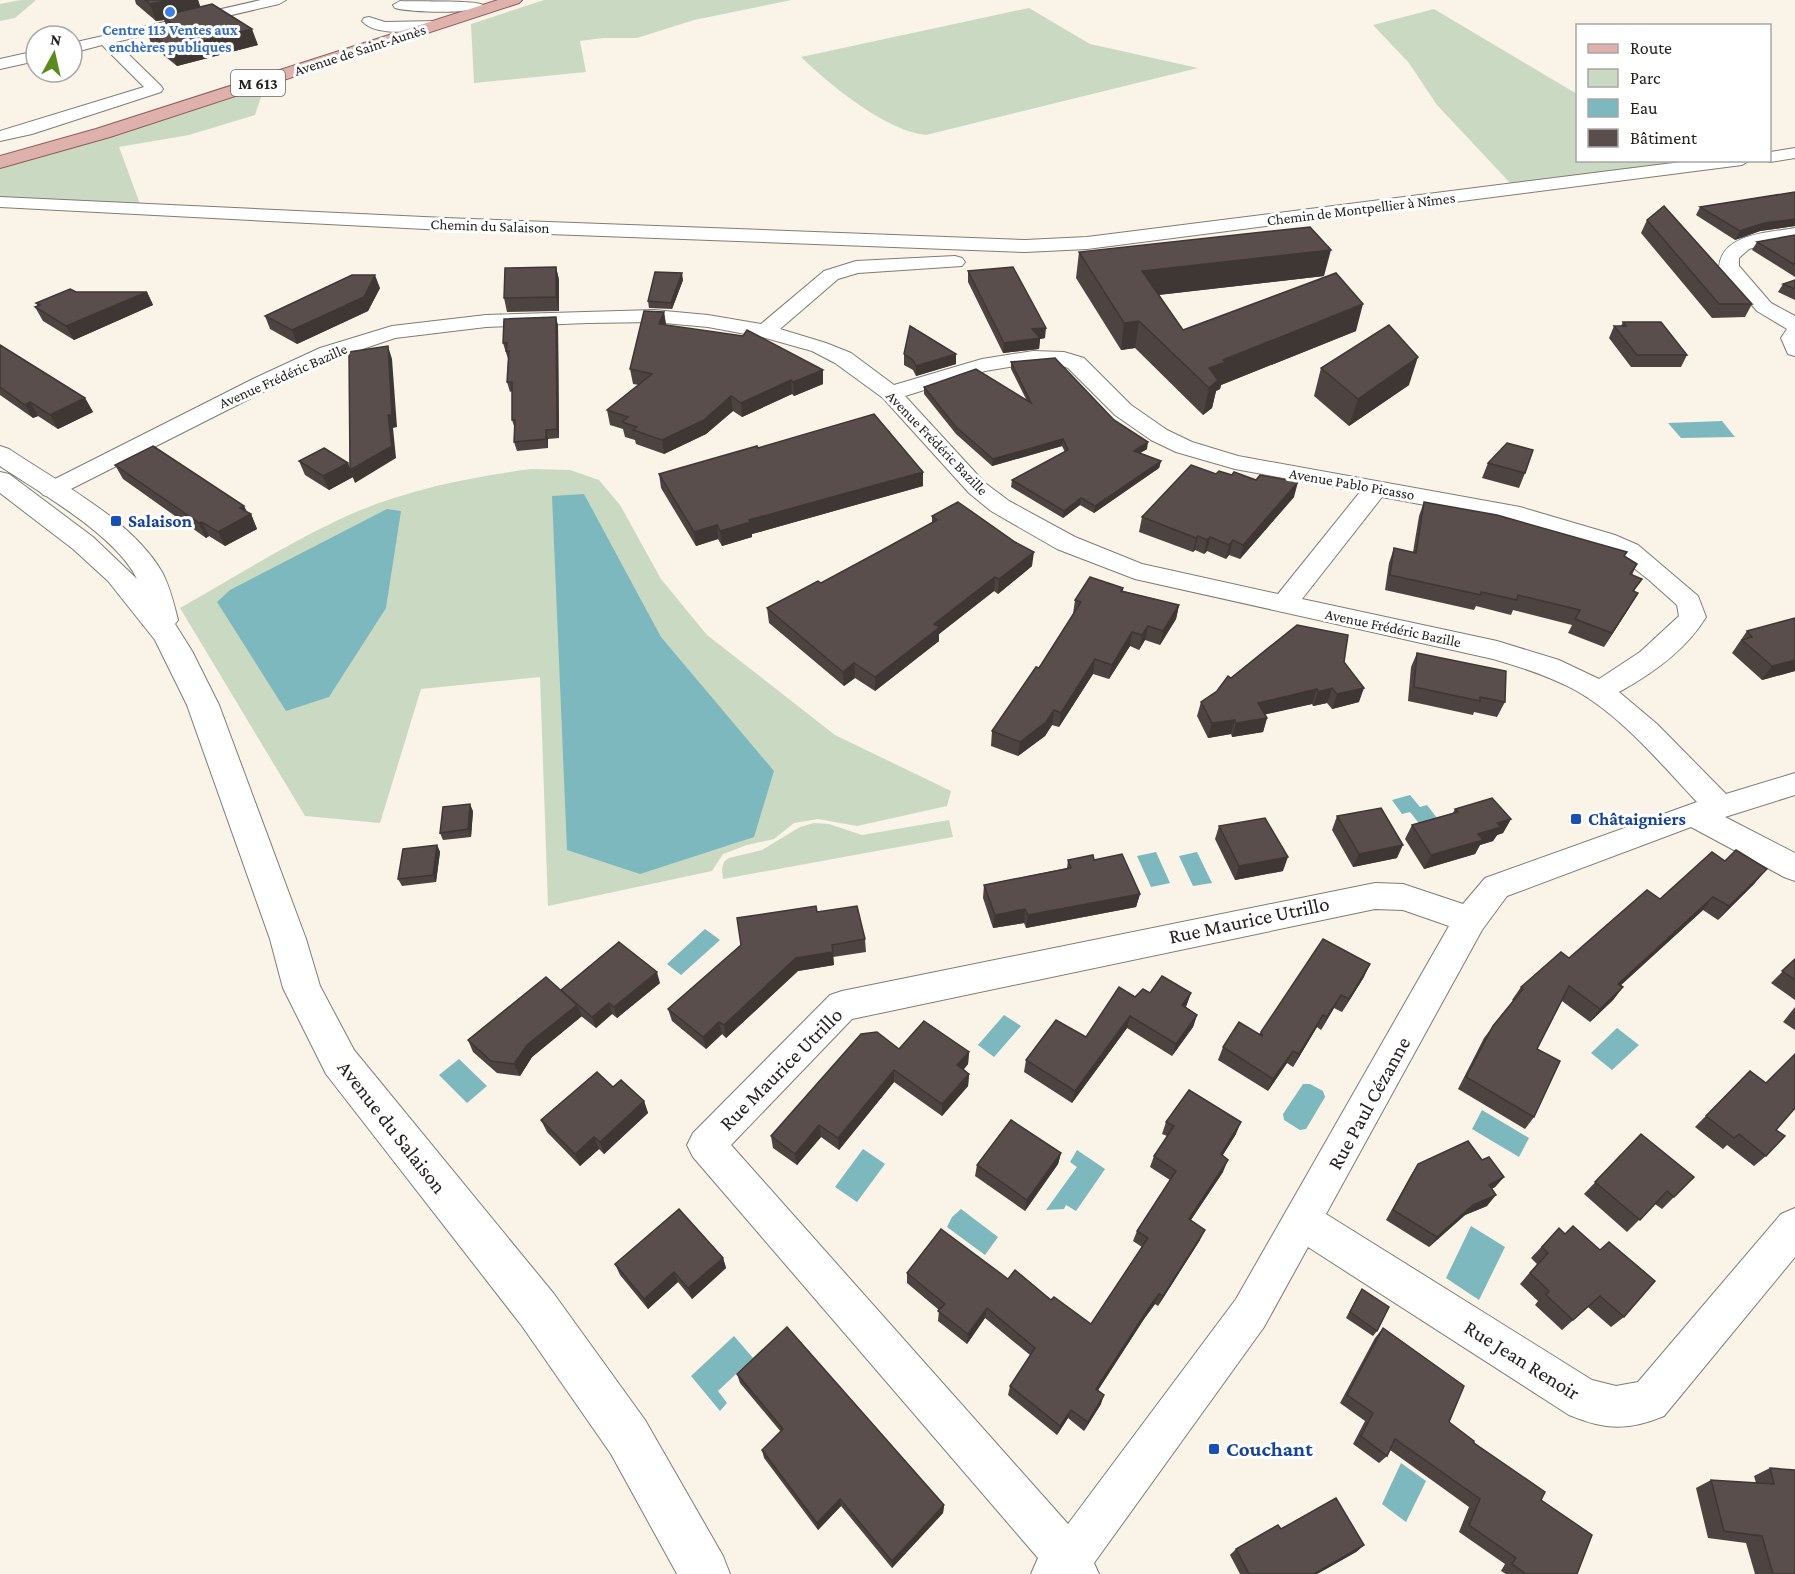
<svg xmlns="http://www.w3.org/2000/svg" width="1795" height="1574" font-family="'Crimson Pro',serif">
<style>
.green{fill:#cadac2}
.water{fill:#7db8be}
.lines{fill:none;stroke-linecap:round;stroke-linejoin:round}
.minor-casing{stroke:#817c72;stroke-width:2}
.tertiary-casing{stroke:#817c72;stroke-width:2}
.primary-casing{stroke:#8f5d57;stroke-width:2}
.minor{fill:#fff;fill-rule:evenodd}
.tertiary{fill:#fff;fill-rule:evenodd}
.primary{fill:#deb1ad;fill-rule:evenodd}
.wall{fill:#4d4340}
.shaded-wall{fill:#3e3734}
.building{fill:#594e4b;stroke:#3e3734;stroke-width:1.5}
.shop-dot{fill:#3f7fe0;stroke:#fff;stroke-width:2}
.transit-dot{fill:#1a4fb4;stroke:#fff;stroke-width:2}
.labels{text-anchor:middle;stroke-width:6;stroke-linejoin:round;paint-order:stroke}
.far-shop-label{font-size:15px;font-weight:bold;fill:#366cbe;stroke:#fff}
.far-street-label{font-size:15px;fill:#24221e;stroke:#fff}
.shield{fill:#fff;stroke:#666462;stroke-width:1.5}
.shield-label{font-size:16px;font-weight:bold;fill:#24221e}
.transit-label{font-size:18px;font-weight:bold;fill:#164399;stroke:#fff;text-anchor:start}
.near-street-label{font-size:21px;fill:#24221e;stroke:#fff}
.near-transit-label{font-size:21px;font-weight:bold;fill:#164399;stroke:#fff;text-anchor:start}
</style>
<rect width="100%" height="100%" fill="#f9f3e8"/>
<g class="green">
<polygon points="21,0 36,0 15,18 0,21 0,4"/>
<polygon points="544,0 792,0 694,20 637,38 603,38 580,41 586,72 474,83 471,24"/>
<path d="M1029,8L1090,44L1198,68L926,135C886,131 830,85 801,57Z"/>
<polygon points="1434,9 1577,94 1578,160 1700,161 1512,185 1437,105 1409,63 1373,25"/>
<polygon points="260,86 263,91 255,115 189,135 119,147 140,204 0,199 0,165"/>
<path d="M531,469L570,470L599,480L620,505L661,579L707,635L835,735L951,791L947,806L857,826L818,819L794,823L774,839L747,845L723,854L712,871L548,906L540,677L421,689L380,823L305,816L180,608C230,580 280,548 332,523C394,492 464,478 531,469Z"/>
<polygon points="949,820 953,837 723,879 722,869 724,862 729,858 762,850 800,827 814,823 829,824 862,835"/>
</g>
<g class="water">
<polygon points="1722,421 1735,437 1681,438 1668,423"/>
<polygon points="584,494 661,637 774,771 754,837 640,874 567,850 552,496"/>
<polygon points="387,509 401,511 386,608 329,697 286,711 217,602 230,590"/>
<polygon points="1410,795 1420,807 1427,805 1440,822 1422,827 1410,812 1402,814 1392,800"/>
<polygon points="1156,852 1170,883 1151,887 1137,856"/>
<polygon points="1197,852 1212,883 1193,886 1179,856"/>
<polygon points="705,929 720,940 681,975 667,964"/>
<polygon points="1004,1015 1021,1026 994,1057 978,1045"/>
<polygon points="1617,1028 1639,1045 1612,1070 1591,1053"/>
<polygon points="459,1059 487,1086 467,1103 439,1075"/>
<polygon points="1303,1084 1310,1084 1323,1091 1325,1097 1306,1129 1300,1130 1284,1120 1283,1114"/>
<polygon points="1482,1110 1529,1138 1519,1157 1472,1129"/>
<polygon points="863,1149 885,1164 857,1202 835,1187"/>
<polygon points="1077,1150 1105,1169 1076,1211 1066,1205 1064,1209 1046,1210 1077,1167 1070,1162"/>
<polygon points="961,1209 998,1237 985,1255 947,1227 952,1217"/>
<polygon points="1471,1226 1505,1247 1479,1300 1446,1278"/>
<polygon points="734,1336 753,1358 718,1391 727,1403 720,1411 691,1376"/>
<polygon points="1401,1463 1426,1481 1406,1522 1382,1504"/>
</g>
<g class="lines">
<defs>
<g id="minor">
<polygon points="261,0 286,0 279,4 116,42 161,86 163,89 161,92 32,134 0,141 0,131 144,87 102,45 72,53 72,43"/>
<path d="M400,1C414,2 477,0 483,5C474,15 410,12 395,8L393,5Z"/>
<path d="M369,17L385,22L437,21L444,25L437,29C416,30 377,38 362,21L364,18Z"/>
<polygon points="36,51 36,61 0,69 0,59"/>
<polygon points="1795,148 1795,158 1770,162 1764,160 1770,160 1770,152"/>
<polygon points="1697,160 1750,160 1742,165 1087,249 1025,252 445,230 0,207 0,197 445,218 1025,240 1087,237"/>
<path d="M1795,228V240L1759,246L1749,249L1739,258V266L1771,303L1795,316V356L1788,354L1781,338L1787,329L1757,311L1719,267C1722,233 1769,233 1795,228Z"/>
<path d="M955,256L962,258L965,262L962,266L858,273L838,279L780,329L826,343L851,353L894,385L982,359L1033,351L1064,352L1084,358L1131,405L1167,430L1192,442L1238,456L1520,507L1615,535L1638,545L1698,596L1706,617C1686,650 1652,674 1619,692L1657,724L1726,794L1795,773V795L1725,817L1795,853V881L1784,877L1691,827L1507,896L1482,930L1326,1214L1592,1380L1616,1386L1638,1382L1781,1214L1795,1208V1257L1664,1416C1628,1431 1605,1430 1569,1415L1308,1247L1264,1327L1094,1563L1099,1574H1031L1038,1558L693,1157L687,1145L693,1133L830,995L842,991L1375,883L1403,884L1463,904L1485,878L1697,802C1660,763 1623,717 1575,690C1549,676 1521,667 1493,659L1135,579L1057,549L991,511L969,493L883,398L835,363L812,351L762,337L708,327L654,322L587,323L486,327L395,338L336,358L271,388L59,495L51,497L43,495L39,490L43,485L255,378L320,348L392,326L486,315L654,310L708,315L761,324L824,271L856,261ZM1033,363H1055L1068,368L1115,415L1151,440L1176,452L1235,469L1360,492L1278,594L1142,564L1075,537L1009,501L985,483L905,396L985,371ZM1382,497L1516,522L1597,547L1620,557L1649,580L1677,605L1679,616L1640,652L1599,679L1559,660L1497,641L1302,599ZM1375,909L1403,910L1449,926L1236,1299L1068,1524L731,1145L852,1019Z"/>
</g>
<path id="tertiary" d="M0,446L9,449C59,483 131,519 162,572C170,587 174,604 178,620L175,624L192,651L219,705L306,939L320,986L354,1050L554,1294L645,1420L723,1556L730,1574H677L611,1454L522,1326L326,1074L283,988L270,939L187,705L155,640L108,581L73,549L0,493V472L9,474L93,537L137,579C116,535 40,493 0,466Z"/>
<polygon id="primary" points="498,0 522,0 519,3 110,137 0,168 0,156 96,129"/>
</defs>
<use href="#minor" class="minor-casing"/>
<use href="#tertiary" class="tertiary-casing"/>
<use href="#primary" class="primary-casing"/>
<use href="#minor" class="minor"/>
<use href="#tertiary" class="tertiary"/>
<use href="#primary" class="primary"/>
</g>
<g class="wall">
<polygon points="135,0 198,0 200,7 258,45 177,66 152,46 146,29 166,25 164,20 156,21 136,4"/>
<polygon points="1795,192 1795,226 1760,231 1735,240 1696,215 1700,207"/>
<polygon points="1647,220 1752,304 1745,317 1712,318 1641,233"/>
<polygon points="1795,235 1795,277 1752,250 1757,242"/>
<polygon points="1079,252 1324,276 1159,295 1183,330 1356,331 1221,385 1220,389 1216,391 1212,408 1203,415 1135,348 1121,350 1076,278"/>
<polygon points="556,267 559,280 559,311 507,312 504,298"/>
<polygon points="968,271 1045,338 1040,339 1039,349 1003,353 968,282"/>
<polygon points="683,280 672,309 649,308 648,301"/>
<polygon points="1795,280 1795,300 1778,292 1783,284"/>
<polygon points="380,288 368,311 297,344 270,329 265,316"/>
<polygon points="76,292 147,292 153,305 74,340 43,321 35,307 38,306 36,303"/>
<polygon points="664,312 666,325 823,370 823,384 794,396 792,394 742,417 733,411 706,434 664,454 636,444 635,440 625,437 623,429 610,425 607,410 639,385 633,384 630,369"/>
<polygon points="556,317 558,326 559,438 548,439 548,448 517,451 514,442 515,429 512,420 512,391 510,392 507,382 508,359 503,343"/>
<polygon points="1623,322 1687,355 1681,367 1631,367 1609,338 1614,326 1621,326"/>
<polygon points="0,345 85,398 93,412 58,429 38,416 33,418 0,395"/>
<polygon points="904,354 956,364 916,376 913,370 904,365"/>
<polygon points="1011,362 1114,420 1147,449 1140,453 1161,461 1159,468 1094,513 1080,505 1063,518 1011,487 1012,480 1065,452 1062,446 992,466 956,434 924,394 924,387 1026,399 1011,369"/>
<polygon points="1321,368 1409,385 1349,426 1314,396"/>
<polygon points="758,448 923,486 752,534 752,537 722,546 718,539 696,546 661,488 659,474"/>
<polygon points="299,461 348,463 353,477 329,490 305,475"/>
<polygon points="1488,463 1525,473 1519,488 1482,478"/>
<polygon points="115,465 244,506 247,512 251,514 257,529 225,546 209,536 206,538 123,479"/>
<polygon points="1216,474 1294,497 1240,559 1229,555 1226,559 1207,551 1204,554 1195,550 1193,552 1139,532 1142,517"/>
<polygon points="1424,502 1625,556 1637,564 1632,575 1635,592 1629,608 1604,647 1568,633 1572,625 1513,610 1511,615 1476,606 1474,610 1385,590 1389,563 1394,548 1413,552 1419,516"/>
<polygon points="932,516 1032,566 998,594 994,591 939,634 939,641 875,691 855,678 844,686 769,623 767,608 821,583 886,548 932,523"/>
<polygon points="1123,588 1123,591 1179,605 1176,619 1160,645 1145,640 1139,650 1130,646 1109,679 1093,674 1059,727 1052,725 1045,736 1018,756 991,746 992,731 1039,668 1073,614 1075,600"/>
<polygon points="1747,631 1795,671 1762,680 1732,653"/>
<polygon points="1417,653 1505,702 1497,717 1474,712 1473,715 1408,701 1411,667"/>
<polygon points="1344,662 1359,702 1332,709 1327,703 1313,706 1312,704 1265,714 1267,718 1263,732 1232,737 1231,734 1208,738 1197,716 1201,702 1217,691 1231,678"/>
<polygon points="1455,809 1511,819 1503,833 1497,835 1493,841 1480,845 1475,854 1424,869 1405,839 1412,825 1453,813"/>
<polygon points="473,811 471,837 443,840 440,833"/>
<polygon points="1337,816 1397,858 1353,867 1332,830"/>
<polygon points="1219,826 1283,871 1235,880 1215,839"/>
<polygon points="437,845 440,852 436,882 402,886 398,879"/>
<polygon points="1068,860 1094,860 1140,894 1136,907 1026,928 1024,923 993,928 983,898 984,885 1067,868"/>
<polygon points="1755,883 1718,920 1703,910 1621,985 1623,987 1613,1000 1590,1022 1562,1001 1537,1049 1534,1117 1525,1129 1458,1089 1484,1038 1493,1026 1513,1001 1512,1000 1521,987 1569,958 1660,899"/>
<polygon points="817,912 865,939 866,952 833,957 834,965 798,971 726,1038 722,1034 706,1049 672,1021 668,1009"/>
<polygon points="1795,959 1795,1000 1771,983"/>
<polygon points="1364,977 1342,1012 1334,1008 1321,1030 1317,1027 1293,1067 1287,1063 1268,1091 1218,1060 1223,1047 1259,1034 1261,1032"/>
<polygon points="660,983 617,1018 612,1014 596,1028 581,1016 582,1016 532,1057 520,1076 497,1073 473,1052 468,1040 561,990"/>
<polygon points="1150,993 1191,993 1186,1007 1197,1015 1193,1027 1172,1056 1127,1028 1072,1103 1024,1072 1026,1060 1086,1037 1135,997"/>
<polygon points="1795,1007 1795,1030 1783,1022"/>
<polygon points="899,1049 969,1052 968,1064 964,1069 969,1074 968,1086 942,1116 894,1082 839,1150 821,1137 797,1165 773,1148 771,1136"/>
<polygon points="1750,1071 1766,1083 1776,1130 1766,1156 1754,1166 1727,1145 1723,1149 1695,1127"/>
<polygon points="613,1087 644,1101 648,1113 604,1154 599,1149 580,1166 547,1132 541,1120"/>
<polygon points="1166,1122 1236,1134 1222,1156 1223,1172 1191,1220 1200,1240 1158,1306 1155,1304 1144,1319 1098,1390 1101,1404 1084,1431 1068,1418 1057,1435 1008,1395 1010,1386 1030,1355 985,1318 967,1344 938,1321 939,1310 907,1283 907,1273 1008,1279 1051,1300 1091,1324 1142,1247 1133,1241 1137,1231 1170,1180 1150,1167 1154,1156 1167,1136 1162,1134"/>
<polygon points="1641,1134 1674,1197 1662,1209 1655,1204 1627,1232 1584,1194"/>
<polygon points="1061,1153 1058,1164 1025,1211 975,1176 977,1165"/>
<polygon points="1482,1160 1504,1177 1495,1187 1492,1189 1487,1206 1465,1215 1429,1247 1386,1220 1411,1175 1418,1164"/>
<polygon points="1559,1228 1624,1317 1611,1327 1588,1307 1562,1330 1535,1305 1538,1301 1520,1284 1537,1264 1531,1258"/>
<polygon points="723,1258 726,1268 692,1299 678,1282 648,1309 620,1275 615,1264"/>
<polygon points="1362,1289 1377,1331 1373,1336 1346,1318 1358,1295"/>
<polygon points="1383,1328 1449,1422 1541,1500 1577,1574 1506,1574 1501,1571 1505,1564 1459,1532 1469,1507 1390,1450 1387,1456 1379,1463 1353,1444 1365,1421 1340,1403 1375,1338"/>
<polygon points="737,1374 944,1505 943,1513 892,1568 841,1506 818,1530 764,1458 762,1450 781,1432 740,1383"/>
<polygon points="1770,1468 1795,1574 1755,1574 1746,1543 1708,1538 1696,1488 1711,1480 1756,1483 1754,1476"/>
<polygon points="1281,1529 1364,1545 1356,1552 1317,1574 1240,1574 1230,1555 1236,1549"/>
</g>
<g class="shaded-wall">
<polygon points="170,0 198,0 202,11 162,16 164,20 156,21 150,4"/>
<polygon points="252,29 258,45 177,66 170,49"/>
<polygon points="1795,219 1795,226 1760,231 1735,240 1740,231 1764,223"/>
<polygon points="1331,250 1324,276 1139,297 1142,271"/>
<polygon points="556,267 559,280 559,311 556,297"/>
<polygon points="682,273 683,280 672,309 671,303"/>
<polygon points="375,275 380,288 368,311 297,344 292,330"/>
<polygon points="147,292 153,305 74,340 66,326"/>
<polygon points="1363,304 1356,331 1221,385 1220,389 1216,391 1212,408 1203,415 1209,388 1209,368 1223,360"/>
<polygon points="664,312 666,325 659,324"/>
<polygon points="556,317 558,326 559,438 557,429"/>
<polygon points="1139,321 1135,348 1121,350 1124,323"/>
<polygon points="1046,328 1045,338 1040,339 1039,349 1003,353 1004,343 1032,329"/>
<polygon points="388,346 392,359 397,427 393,428 396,458 355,483 350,470 388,415"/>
<polygon points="956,354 956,364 916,376 916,366"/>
<polygon points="1418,357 1409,385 1349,426 1358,399"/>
<polygon points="823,370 823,384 794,396 793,382"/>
<polygon points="791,380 792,394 742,417 741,403"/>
<polygon points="731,396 733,411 706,434 664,454 662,440"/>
<polygon points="85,398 93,412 58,429 50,415"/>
<polygon points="30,402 38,416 33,418 25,405"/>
<polygon points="546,430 548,439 548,448 546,439"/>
<polygon points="1063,439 1062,446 992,466 993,459"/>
<polygon points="1148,442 1147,449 1132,458 1134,451"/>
<polygon points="1161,461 1159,468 1094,513 1095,506"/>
<polygon points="348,463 353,477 329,490 323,476"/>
<polygon points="923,472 923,486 752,534 752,537 722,546 720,531 749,520"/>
<polygon points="1298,482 1294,497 1240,559 1243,545"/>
<polygon points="1081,498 1080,505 1063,518 1064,511"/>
<polygon points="244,506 248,515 251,514 257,529 225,546 218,532 240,508"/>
<polygon points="202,522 209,536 206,538 199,523"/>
<polygon points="717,525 718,539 696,546 694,532"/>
<polygon points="1198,536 1195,550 1193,552 1196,538"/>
<polygon points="1210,537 1207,551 1204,554 1207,540"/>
<polygon points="1233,540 1229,555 1226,559 1229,545"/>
<polygon points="1034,552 1032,566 998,594 999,579"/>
<polygon points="995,577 994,591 939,634 939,641 875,691 875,677 934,624"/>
<polygon points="1638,593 1629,608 1604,647 1612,633"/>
<polygon points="1179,605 1176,619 1160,645 1163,631"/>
<polygon points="1148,626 1145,640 1139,650 1142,635"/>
<polygon points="1132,632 1130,646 1109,679 1112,665"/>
<polygon points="1095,659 1093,674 1059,727 1061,713"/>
<polygon points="1795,660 1795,671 1762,680 1772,666"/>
<polygon points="854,663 855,678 844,686 843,672"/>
<polygon points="1332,688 1327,703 1313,706 1318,692"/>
<polygon points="1364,688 1359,702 1332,709 1337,694"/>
<polygon points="1317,689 1312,704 1254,717 1258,703"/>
<polygon points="1054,710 1052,725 1045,736 1018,756 1020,742"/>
<polygon points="1267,718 1263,732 1232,737 1236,723"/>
<polygon points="1235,720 1231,734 1208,738 1212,723"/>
<polygon points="470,804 473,811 471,837 468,829"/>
<polygon points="1511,819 1503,833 1497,835 1493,841 1480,845 1475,854 1424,869 1431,855 1478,834 1497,823"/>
<polygon points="437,845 440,852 436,882 433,875"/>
<polygon points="1403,845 1397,858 1353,867 1359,854"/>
<polygon points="1288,857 1283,871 1235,880 1239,866"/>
<polygon points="1767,869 1755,883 1718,920 1729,906"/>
<polygon points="1140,894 1136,907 1026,928 1028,915"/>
<polygon points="1713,897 1703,910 1608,997 1618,984"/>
<polygon points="1025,909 1024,923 993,928 995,915"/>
<polygon points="833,952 834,965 798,971 726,1038 724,1025 796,958"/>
<polygon points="1370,964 1364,977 1342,1012 1349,999"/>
<polygon points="657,972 660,983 617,1018 614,1007"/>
<polygon points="1623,987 1613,1000 1590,1022 1600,1009"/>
<polygon points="1191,993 1186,1006 1178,1017 1182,1005"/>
<polygon points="1341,995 1334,1008 1321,1030 1327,1017"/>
<polygon points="609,1003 612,1014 596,1028 592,1017"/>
<polygon points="577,1005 582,1016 532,1057 520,1076 514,1064 527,1045"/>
<polygon points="1197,1015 1193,1027 1172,1056 1176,1044"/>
<polygon points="1323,1015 1317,1027 1293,1067 1299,1054"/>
<polygon points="1130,1016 1127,1028 1072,1103 1075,1091"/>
<polygon points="719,1022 722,1034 706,1049 703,1037"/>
<polygon points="1293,1051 1287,1063 1268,1091 1273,1079"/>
<polygon points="969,1052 968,1064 957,1077 957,1065"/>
<polygon points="894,1070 894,1082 839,1150 838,1138"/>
<polygon points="969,1074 968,1086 942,1116 942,1104"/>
<polygon points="644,1101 648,1113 604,1154 600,1142"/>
<polygon points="1241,1122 1236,1134 1216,1166 1221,1154"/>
<polygon points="819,1125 821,1137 797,1165 795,1154"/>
<polygon points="594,1137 599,1149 580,1166 575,1154"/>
<polygon points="1061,1153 1058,1164 1025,1211 1027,1200"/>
<polygon points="1228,1160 1223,1172 1184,1230 1189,1219"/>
<polygon points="1504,1177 1495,1187 1480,1195 1489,1185"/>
<polygon points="1496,1195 1487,1206 1465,1215 1429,1247 1437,1237 1473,1205"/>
<polygon points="1205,1230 1200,1240 1158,1306 1163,1296"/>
<polygon points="723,1258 726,1268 692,1299 688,1288"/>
<polygon points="674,1272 678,1282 648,1309 644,1299"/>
<polygon points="1159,1294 1155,1304 1144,1319 1093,1398 1096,1389 1148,1309"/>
<polygon points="987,1308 985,1318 967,1344 968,1334"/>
<polygon points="1104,1395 1101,1404 1084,1431 1088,1422"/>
<polygon points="1071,1410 1068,1418 1057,1435 1060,1426"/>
<polygon points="840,1499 841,1506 818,1530 817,1523"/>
<polygon points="944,1505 943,1513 892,1568 892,1561"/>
<polygon points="1364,1545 1356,1552 1317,1574 1314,1574"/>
</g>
<g class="building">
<polygon points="145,0 170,0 150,4"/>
<polygon points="212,4 252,29 170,49 146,29 171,23 162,16"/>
<polygon points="1795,192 1795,219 1764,223 1740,231 1700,207"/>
<polygon points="1664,206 1752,304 1719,304 1647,220"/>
<polygon points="1310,227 1331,250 1142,271 1183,330 1336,273 1363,304 1223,360 1226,362 1209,368 1218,380 1209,388 1139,321 1124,323 1079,252"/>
<polygon points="1795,235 1795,265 1757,242"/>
<polygon points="556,267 556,297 504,298 505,268"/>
<polygon points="1013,267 1046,328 1032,329 1040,338 1004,343 968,271"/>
<polygon points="655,272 682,273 671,303 648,301"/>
<polygon points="352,275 375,275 364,297 292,330 265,316"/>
<polygon points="1795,280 1795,289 1783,284"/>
<polygon points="70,289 76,292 147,292 66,326 35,307 40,305 36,303"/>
<polygon points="644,311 664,312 659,324 743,336 747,330 823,370 793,382 791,380 741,403 731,396 704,420 662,440 633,430 637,427 622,422 628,417 607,410 652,374 630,369"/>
<polygon points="556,317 557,429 546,430 546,439 514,442 515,420 512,420 512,382 507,382 509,351 506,351 507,343 503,343 504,319"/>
<polygon points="1623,322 1661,322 1687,355 1637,355 1614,326 1626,326"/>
<polygon points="1389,325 1418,357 1358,399 1321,368"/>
<polygon points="910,326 956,354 916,366 913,360 904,354"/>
<polygon points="0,345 85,398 50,415 30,402 25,405 0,387"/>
<polygon points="388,346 392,415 388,415 392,446 350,470 349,352"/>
<polygon points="1055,358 1114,420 1148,442 1134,451 1161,461 1095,506 1081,498 1064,511 1012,480 1068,450 1063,439 993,459 956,427 924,387 976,369 1031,403 1011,362"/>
<polygon points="874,414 923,472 749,520 751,522 720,531 717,525 694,532 659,474 757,446 758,448"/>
<polygon points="1507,443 1533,450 1525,473 1488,463"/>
<polygon points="153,446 244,506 240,508 251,514 218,532 202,522 199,523 115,465"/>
<polygon points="324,448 348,463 323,476 299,461"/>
<polygon points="1191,465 1216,474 1219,471 1232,475 1234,472 1256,480 1260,475 1298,482 1243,545 1233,540 1229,545 1210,537 1207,540 1198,536 1196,538 1142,517"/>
<polygon points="958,502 1015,542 1034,552 999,579 995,577 934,624 940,627 875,677 854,663 843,672 767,608 818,581 821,583 886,548 937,520 932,516"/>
<polygon points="1424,502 1497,515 1627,552 1624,556 1637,564 1630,574 1642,579 1633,591 1638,593 1612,633 1575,619 1580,610 1518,595 1517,600 1481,592 1481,595 1390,575 1394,548 1416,553"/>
<polygon points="1090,577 1123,588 1121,591 1179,605 1163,631 1148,626 1142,635 1132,632 1112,665 1095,659 1061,713 1054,710 1046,722 1020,742 992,731 1036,667 1039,668 1081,602 1075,600"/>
<polygon points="1795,618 1795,660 1772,666 1742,640 1752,637 1747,631"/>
<polygon points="1297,625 1348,635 1344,662 1364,688 1337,694 1332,688 1318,692 1317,689 1258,703 1267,718 1236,723 1235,720 1212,723 1201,702 1217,691 1228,676 1231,678"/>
<polygon points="1417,653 1506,671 1505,702 1480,697 1480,701 1414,687"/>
<polygon points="1492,798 1511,819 1497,823 1501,827 1478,834 1483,840 1431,855 1412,825 1458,812 1455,809"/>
<polygon points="470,804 468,829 440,833 443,807"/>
<polygon points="1381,808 1403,845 1359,854 1337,816"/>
<polygon points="1265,818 1288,857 1239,866 1219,826"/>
<polygon points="437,845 433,875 398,879 403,849"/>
<polygon points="1736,850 1767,869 1729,906 1713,897 1618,984 1623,987 1600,1009 1569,986 1537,1049 1560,1061 1534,1117 1466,1077 1493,1026 1523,989 1521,987 1561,952 1569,958 1647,890 1660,899 1712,852 1725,861"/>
<polygon points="1122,854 1140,894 1028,915 1025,909 995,915 984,885 1071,868 1068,860 1093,855 1094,860"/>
<polygon points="816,906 817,912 857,906 865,939 832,945 833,952 796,958 724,1025 719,1022 703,1037 668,1009 741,945 737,918"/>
<polygon points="1323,939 1370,964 1349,999 1341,995 1327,1017 1323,1015 1299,1054 1293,1051 1273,1079 1223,1047 1239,1022 1262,1036 1261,1032"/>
<polygon points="619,942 657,972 614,1007 609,1003 592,1017 561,990"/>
<polygon points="1795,959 1795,980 1782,971"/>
<polygon points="1162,976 1191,993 1182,1005 1197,1015 1176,1044 1130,1016 1075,1091 1026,1060 1056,1020 1086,1037 1119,987 1135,997 1143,989 1150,993"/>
<polygon points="546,977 577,1005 527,1045 514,1064 491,1061 468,1040"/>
<polygon points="924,1021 969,1052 957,1065 969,1074 942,1104 894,1070 838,1138 819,1125 795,1154 771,1136 861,1034 877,1032 899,1049"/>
<polygon points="1795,1054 1795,1108 1776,1130 1785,1136 1766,1156 1739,1134 1734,1138 1706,1116 1750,1071 1766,1083"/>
<polygon points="597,1072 613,1087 621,1080 644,1101 600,1142 594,1137 575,1154 541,1120"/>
<polygon points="1189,1090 1241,1122 1221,1154 1228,1160 1189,1219 1205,1230 1163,1296 1159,1294 1148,1309 1096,1389 1104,1395 1088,1422 1071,1410 1060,1426 1010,1386 1035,1348 987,1308 968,1334 938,1311 945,1304 907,1273 941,1229 1008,1279 1015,1270 1051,1300 1054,1297 1091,1324 1148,1238 1137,1231 1176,1171 1154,1156 1174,1126 1166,1122"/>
<polygon points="1011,1120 1061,1153 1027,1200 977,1165"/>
<polygon points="1641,1134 1694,1177 1674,1197 1667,1191 1640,1220 1595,1182"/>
<polygon points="1468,1141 1482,1160 1489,1157 1504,1177 1489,1185 1496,1195 1473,1205 1437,1237 1393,1210 1418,1164"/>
<polygon points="679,1209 723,1258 688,1288 674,1272 644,1299 615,1264"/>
<polygon points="1573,1226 1600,1250 1609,1242 1655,1281 1624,1317 1600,1296 1573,1320 1546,1295 1549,1291 1530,1273 1548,1253 1542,1247 1559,1228 1565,1234"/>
<polygon points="1362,1289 1389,1307 1377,1331 1350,1312"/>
<polygon points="787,1327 944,1505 892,1561 840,1499 817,1523 762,1450 783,1429 737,1374"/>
<polygon points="1383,1328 1464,1386 1449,1422 1474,1441 1474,1443 1545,1492 1541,1500 1592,1535 1577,1574 1526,1574 1512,1564 1516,1558 1469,1525 1480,1499 1395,1439 1387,1456 1361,1436 1373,1413 1347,1395"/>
<polygon points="1770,1468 1795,1470 1795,1574 1773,1574 1762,1536 1724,1531 1711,1480 1774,1484"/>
<polygon points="1336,1498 1364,1545 1314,1574 1249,1574 1236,1549 1278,1525 1281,1529"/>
</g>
<circle class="shop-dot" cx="170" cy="12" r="6"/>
<g class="transit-dot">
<rect x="110" y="515" width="12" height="12" rx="3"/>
<rect x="1570" y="813" width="12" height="12" rx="3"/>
<rect x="1208" y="1443" width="12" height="12" rx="3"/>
</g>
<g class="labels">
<g class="far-shop-label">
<text x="170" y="35">Centre 113 Ventes aux<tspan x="170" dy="17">enchères publiques</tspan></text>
</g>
<g class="far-street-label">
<text transform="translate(360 50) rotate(-18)" y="5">Avenue de Saint-Aunès</text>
<text transform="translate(1361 209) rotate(-7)" y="5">Chemin de Montpellier à Nîmes</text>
<text transform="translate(490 226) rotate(2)" y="5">Chemin du Salaison</text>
<text transform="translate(283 376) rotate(-24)" y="5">Avenue Frédéric Bazille</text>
<text transform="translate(937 443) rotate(46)" y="5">Avenue Frédéric Bazille</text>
<text transform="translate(1352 484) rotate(10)" y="5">Avenue Pablo Picasso</text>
<text transform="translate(1393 628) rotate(12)" y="5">Avenue Frédéric Bazille</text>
</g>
<rect class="shield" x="231" y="70" width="54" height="26" rx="4.5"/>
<g class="shield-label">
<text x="258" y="89">M 613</text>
</g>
<g class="transit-label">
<text x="128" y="527">Salaison</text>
<text x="1588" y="825">Châtaigniers</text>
</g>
<g class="near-street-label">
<text transform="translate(1249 920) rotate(-12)" y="7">Rue Maurice Utrillo</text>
<text transform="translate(781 1069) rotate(-45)" y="7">Rue Maurice Utrillo</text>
<text transform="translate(1369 1103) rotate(-61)" y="7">Rue Paul Cézanne</text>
<text transform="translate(392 1127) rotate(52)" y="7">Avenue du Salaison</text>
<text transform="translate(1522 1360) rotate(32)" y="7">Rue Jean Renoir</text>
</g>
<g class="near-transit-label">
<text x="1226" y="1456">Couchant</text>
</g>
</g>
<rect x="1576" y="24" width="195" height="138" fill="#ffffff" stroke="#a7a7a5" stroke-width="1.5"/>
<rect x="1588" y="44" width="30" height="9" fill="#deb1ad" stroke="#a7a7a5" stroke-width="1.5"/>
<text x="1630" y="54" font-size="18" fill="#24221e">Route</text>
<rect x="1588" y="69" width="30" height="18" fill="#cadac2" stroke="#a7a7a5" stroke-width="1.5"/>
<text x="1630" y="84" font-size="18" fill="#24221e">Parc</text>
<rect x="1588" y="99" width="30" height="18" fill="#7db8be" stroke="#a7a7a5" stroke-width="1.5"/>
<text x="1630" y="114" font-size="18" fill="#24221e">Eau</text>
<rect x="1588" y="129" width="30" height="18" fill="#594e4b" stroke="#a7a7a5" stroke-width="1.5"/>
<text x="1630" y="144" font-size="18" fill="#24221e">Bâtiment</text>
<g transform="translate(54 54) rotate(8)"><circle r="28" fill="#ffffff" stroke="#a7a7a5" stroke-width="1.5"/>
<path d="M0-4.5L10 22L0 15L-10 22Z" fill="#5b8b20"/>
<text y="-9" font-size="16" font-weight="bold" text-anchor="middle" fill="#24221e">N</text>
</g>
</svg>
